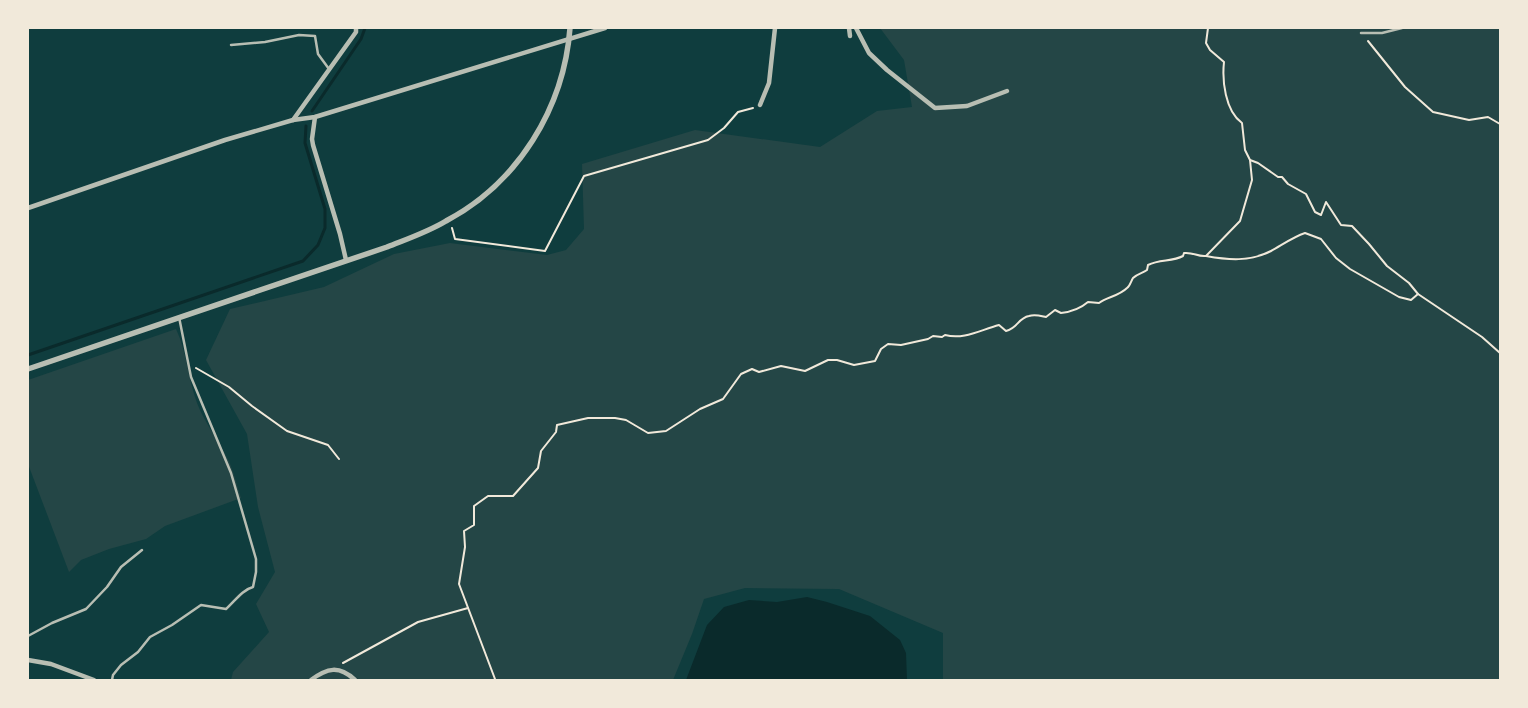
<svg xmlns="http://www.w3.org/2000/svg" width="1528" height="708" font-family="Jost,sans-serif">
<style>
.green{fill:#244646}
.water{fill:#0a2a2b}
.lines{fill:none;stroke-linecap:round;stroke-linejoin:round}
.stream{stroke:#0a2a2b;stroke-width:3}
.path{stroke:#f1e9da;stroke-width:2}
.service{stroke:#b8beb3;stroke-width:2.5}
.minor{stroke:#b8beb3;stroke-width:4.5}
.tertiary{stroke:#b8beb3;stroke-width:5.5}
</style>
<rect width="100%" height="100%" fill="#0f3d3e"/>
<g class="green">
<polygon points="880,28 1500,28 1500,680 943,680 943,633 839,589 745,588 704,599 692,634 673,680 231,680 233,672 269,632 256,604 275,572 258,507 247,434 206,360 230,309 324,287 394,254 450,243 547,255 566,250 584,229 582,164 695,130 820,147 877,111 912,107 904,60"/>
<path d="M176,329C187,352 188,379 197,403C204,421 216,437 225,454C233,467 236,483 241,498L165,526L146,539L109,549L81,560L69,572L28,464V380Z"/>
</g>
<polygon class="water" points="807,597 827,602 870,616 900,640 906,653 907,680 686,680 707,625 724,607 749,600 777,602"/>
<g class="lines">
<g class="stream">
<polyline points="312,111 361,39 365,28"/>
<polyline points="28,355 303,261 318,245 325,228 325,209 305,143 306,126"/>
</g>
<g class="path">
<polyline points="1368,41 1405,87 1433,112 1469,120 1488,117 1500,124"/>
<polyline points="1250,160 1258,163 1278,177 1282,177 1288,184 1306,194 1315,212 1321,215 1326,202 1341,225 1352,226 1369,244 1387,266 1409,283 1418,294 1482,337 1500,353"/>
<polyline points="452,228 455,239 545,251 584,176 708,140 724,128 738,112 753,108"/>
<path d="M1206,256C1228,260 1250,262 1271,251C1282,245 1293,237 1305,233L1321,239L1336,258L1350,269L1399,297L1411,300L1418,294"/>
<polyline points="196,368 229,387 252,406 287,431 328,445 339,459"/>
<polyline points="343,663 418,622 468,608"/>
<path d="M494,680L495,679L459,584L465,547L464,531L474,525V506L488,496H513L538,468L541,451L556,432L557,425L588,418H615L626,420L648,433L666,431L700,409L723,399L741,374L752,369L759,372L781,366L805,371L828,360H837L854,365L875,361L881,349L888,344L901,345L928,339L933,336L942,337L945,335C964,340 980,330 999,325L1006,331C1018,328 1018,318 1029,316C1035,314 1041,316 1046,317L1055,310L1061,313C1070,312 1081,308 1088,302L1099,303C1107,297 1119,296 1127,288C1130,286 1131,281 1133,278C1137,274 1143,273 1147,270L1148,265C1160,259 1172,262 1183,256L1184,253C1194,252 1197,257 1206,256L1240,221L1252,180L1250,160L1245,150L1242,123C1225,111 1222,80 1224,62L1210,50L1206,43L1208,28"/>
</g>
<g class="service">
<polyline points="1361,33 1382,33 1402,28"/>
<polyline points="231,45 265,42 299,35 315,36 318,54 329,69"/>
<polyline points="28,636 52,623 86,609 107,587 121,567 142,550"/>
<path d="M112,680L113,675L121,665L138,652L150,637L172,625L201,605L226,609C235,601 242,590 253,587L256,572V559L231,473L191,377L179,317"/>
</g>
<g class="minor">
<polyline points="849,28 850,36"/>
<polyline points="856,28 869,53 887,70 935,108 967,106 1007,91"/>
<polyline points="760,105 769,83 775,28"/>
<polyline points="315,117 312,139 313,145 340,234 346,260"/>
<polyline points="293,120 356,32 356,28"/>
<polyline points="28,208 225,140 293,120 315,117 605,28"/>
<polyline points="28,660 51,664 94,680"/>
<path d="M311,680C327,668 339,665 355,680"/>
</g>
<path class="tertiary" d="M28,369L387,247C407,239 428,232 446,221C518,183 564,108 570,28"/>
</g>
<rect width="1528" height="708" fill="none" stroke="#f1e9da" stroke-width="58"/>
</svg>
